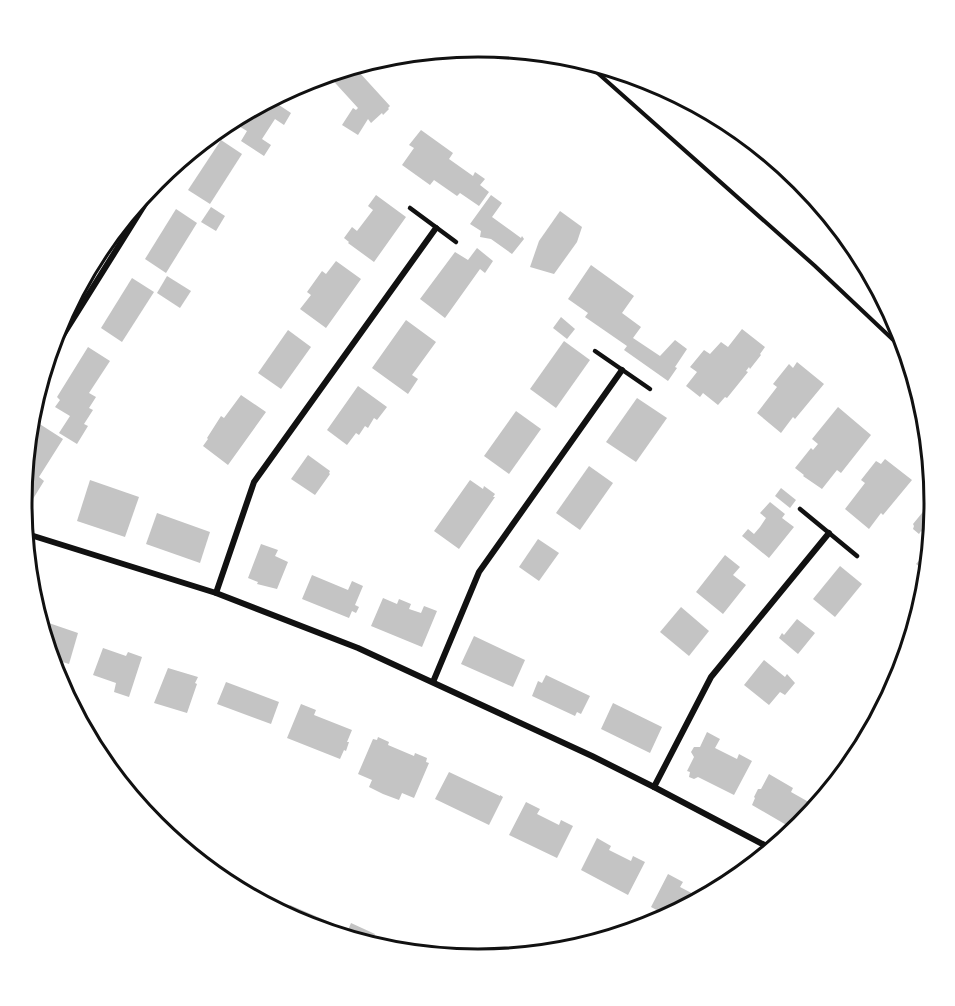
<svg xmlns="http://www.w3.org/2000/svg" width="955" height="1006" font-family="'Noto Sans',sans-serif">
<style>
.building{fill:#c4c4c4}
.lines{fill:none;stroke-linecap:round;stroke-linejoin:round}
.path{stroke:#111;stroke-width:4}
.service{stroke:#111;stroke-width:4.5}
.minor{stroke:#111;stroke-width:6}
.rim{fill:none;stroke:#111;stroke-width:3}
</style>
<rect width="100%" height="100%" fill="#fff"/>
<g class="building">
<polygon points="366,62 368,64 359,72 390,106 388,108 389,109 383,115 382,113 371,123 368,119 358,135 342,125 353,108 356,110 358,108 327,74"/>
<polygon points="276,96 280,98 276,103 291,113 284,125 275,119 262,139 271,145 264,156 241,141 247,131 232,122 235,118"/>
<polygon points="421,130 453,153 449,159 473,176 475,172 485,179 480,185 489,192 479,206 460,193 457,196 434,180 430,185 402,165 414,148 409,145"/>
<polygon points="221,140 242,154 210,204 188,190"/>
<polygon points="376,195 406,217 374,262 348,243 349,242 344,238 352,227 357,231 373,210 368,206"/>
<polygon points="491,195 502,203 492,217 521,238 522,236 524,239 512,254 491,239 480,237 481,231 470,224"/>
<polygon points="211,207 225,216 216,231 201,222"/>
<polygon points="176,209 197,223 166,273 145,259"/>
<polygon points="560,211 582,227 577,242 554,274 530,267 539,241"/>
<polygon points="477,248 493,261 485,273 480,269 445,318 420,299 455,252 468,260"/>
<polygon points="336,261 361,279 326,328 300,309 311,295 307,292 322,271 326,274"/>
<polygon points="591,265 634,296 622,313 641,327 633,338 660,356 675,340 687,349 675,367 677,368 668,381 624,350 627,346 585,317 588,313 568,299"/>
<polygon points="167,276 191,291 180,308 157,293"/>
<polygon points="132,278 154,292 122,342 101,328"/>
<polygon points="561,317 575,329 567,339 553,328"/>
<polygon points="406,320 436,342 412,375 418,379 408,394 372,368"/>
<polygon points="742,329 765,347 760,354 761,355 750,369 749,367 746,371 748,372 727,398 725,397 718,405 703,393 700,397 686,386 697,372 690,367 704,350 710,354 721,342 728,347"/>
<polygon points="288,330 311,347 281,389 258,373"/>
<polygon points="564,341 590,360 556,408 530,389"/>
<polygon points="88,347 110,361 89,393 96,397 89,408 93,410 84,424 88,426 77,444 59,433 70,416 55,407 60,400 57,397"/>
<polygon points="797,362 824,384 795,419 793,417 781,433 757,413 777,387 773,384 789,364 793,368"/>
<polygon points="358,386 387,407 377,420 374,418 368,428 365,426 359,435 356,433 347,445 327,430"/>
<polygon points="241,395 266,412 228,465 203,446 208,439 207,438 221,416 224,418"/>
<polygon points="637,398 667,418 636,462 606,442"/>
<polygon points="838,407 871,435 841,473 837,470 822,489 803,476 804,475 795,468 811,448 813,450 818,444 812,439"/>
<polygon points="516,411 541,429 509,474 484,456"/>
<polygon points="35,421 63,439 39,477 44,481 28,507 21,503 28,432"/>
<polygon points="308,455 330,471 329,473 330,474 315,495 291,479"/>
<polygon points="885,459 912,480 883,515 881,513 869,529 845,509 865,483 861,480 876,461 881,464"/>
<polygon points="589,466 613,483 580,530 556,513"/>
<polygon points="90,480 139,497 125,537 77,521"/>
<polygon points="470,480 483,489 484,486 495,494 493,497 495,497 459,549 434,531"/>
<polygon points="781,488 796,500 790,508 775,496"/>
<polygon points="770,502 785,514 782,518 794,527 769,558 742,536 748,529 754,534 760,527 766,518 760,513"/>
<polygon points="931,502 934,504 930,539 921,531 919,534 913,529 914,526 913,524"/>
<polygon points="157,513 210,532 200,563 146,544"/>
<polygon points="538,539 559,553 539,581 519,567"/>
<polygon points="261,544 278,550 275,556 288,562 277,589 257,584 258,582 248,578"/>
<polygon points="930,548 927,572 916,564"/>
<polygon points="725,555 740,567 733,575 746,585 723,614 696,592"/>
<polygon points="840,566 862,584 835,617 813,599"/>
<polygon points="312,575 348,590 352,581 363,586 355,605 359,607 356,613 352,611 349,618 302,599"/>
<polygon points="383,598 397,604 399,599 411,604 409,609 421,613 424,606 437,611 422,647 371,626"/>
<polygon points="681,607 709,631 689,656 660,632"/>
<polygon points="797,619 815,633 798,654 779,638 782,633 784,635"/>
<polygon points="43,621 78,633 69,664 50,658 41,628"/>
<polygon points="474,636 525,660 513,687 461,664"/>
<polygon points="103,648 126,656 128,652 142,657 129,697 114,692 116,683 93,675"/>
<polygon points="764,660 785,677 787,674 795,683 785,695 780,692 769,705 744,685"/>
<polygon points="168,668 198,677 195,683 197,684 187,713 154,703"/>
<polygon points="546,675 590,696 581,714 577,712 575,716 532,696 538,681 542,683"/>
<polygon points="226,682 279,702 271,724 217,704"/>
<polygon points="613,703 662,727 650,753 601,729"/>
<polygon points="301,704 316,710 314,715 352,730 347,742 349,742 346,751 344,750 340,759 287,738"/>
<polygon points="707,732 720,739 715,748 737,759 739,754 752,761 734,795 698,777 694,779 689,777 690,772 687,771 694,757 691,752 694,747 700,747"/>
<polygon points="378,737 389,742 388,745 414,756 415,753 427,758 426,762 429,763 414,798 402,793 399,800 383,794 369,787 372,780 358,774 373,739 377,740"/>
<polygon points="449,772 500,796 500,795 503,797 489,825 435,799"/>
<polygon points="769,774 793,788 791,792 814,805 808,816 795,830 752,805 755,798 754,797 758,789 761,789"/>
<polygon points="826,784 832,787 820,801 817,799"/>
<polygon points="526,802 540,809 537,814 559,825 561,820 573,826 557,858 509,835"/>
<polygon points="597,838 611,846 609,850 631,861 633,856 645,862 628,895 581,870"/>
<polygon points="668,874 683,882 680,887 701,898 704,893 708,895 668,916 651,907"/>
<polygon points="229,884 253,893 254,891 269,897 266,905 228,885"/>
<polygon points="290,905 348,930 351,923 375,934 370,945 302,925 285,915"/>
</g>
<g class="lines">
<polyline class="path" points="583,60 815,266 906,352"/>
<g class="service">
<polyline points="410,208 456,242"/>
<polyline points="595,351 650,389"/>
<polyline points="800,509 857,556"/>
</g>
<g class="minor">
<polyline points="45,364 165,172"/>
<polyline points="24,533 216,593 358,648 592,756 654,787 772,849"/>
<polyline points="216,593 254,482 436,228"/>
<polyline points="433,682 479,572 622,370"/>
<polyline points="654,787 711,677 829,533"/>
</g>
</g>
<path d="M0 0H955V1006H0ZM32 503a446 446 0 1 1 892 0a446 446 0 1 1-892 0Z" fill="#fff" fill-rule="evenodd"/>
<path class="rim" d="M32 503a446 446 0 1 1 892 0a446 446 0 1 1-892 0Z"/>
</svg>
